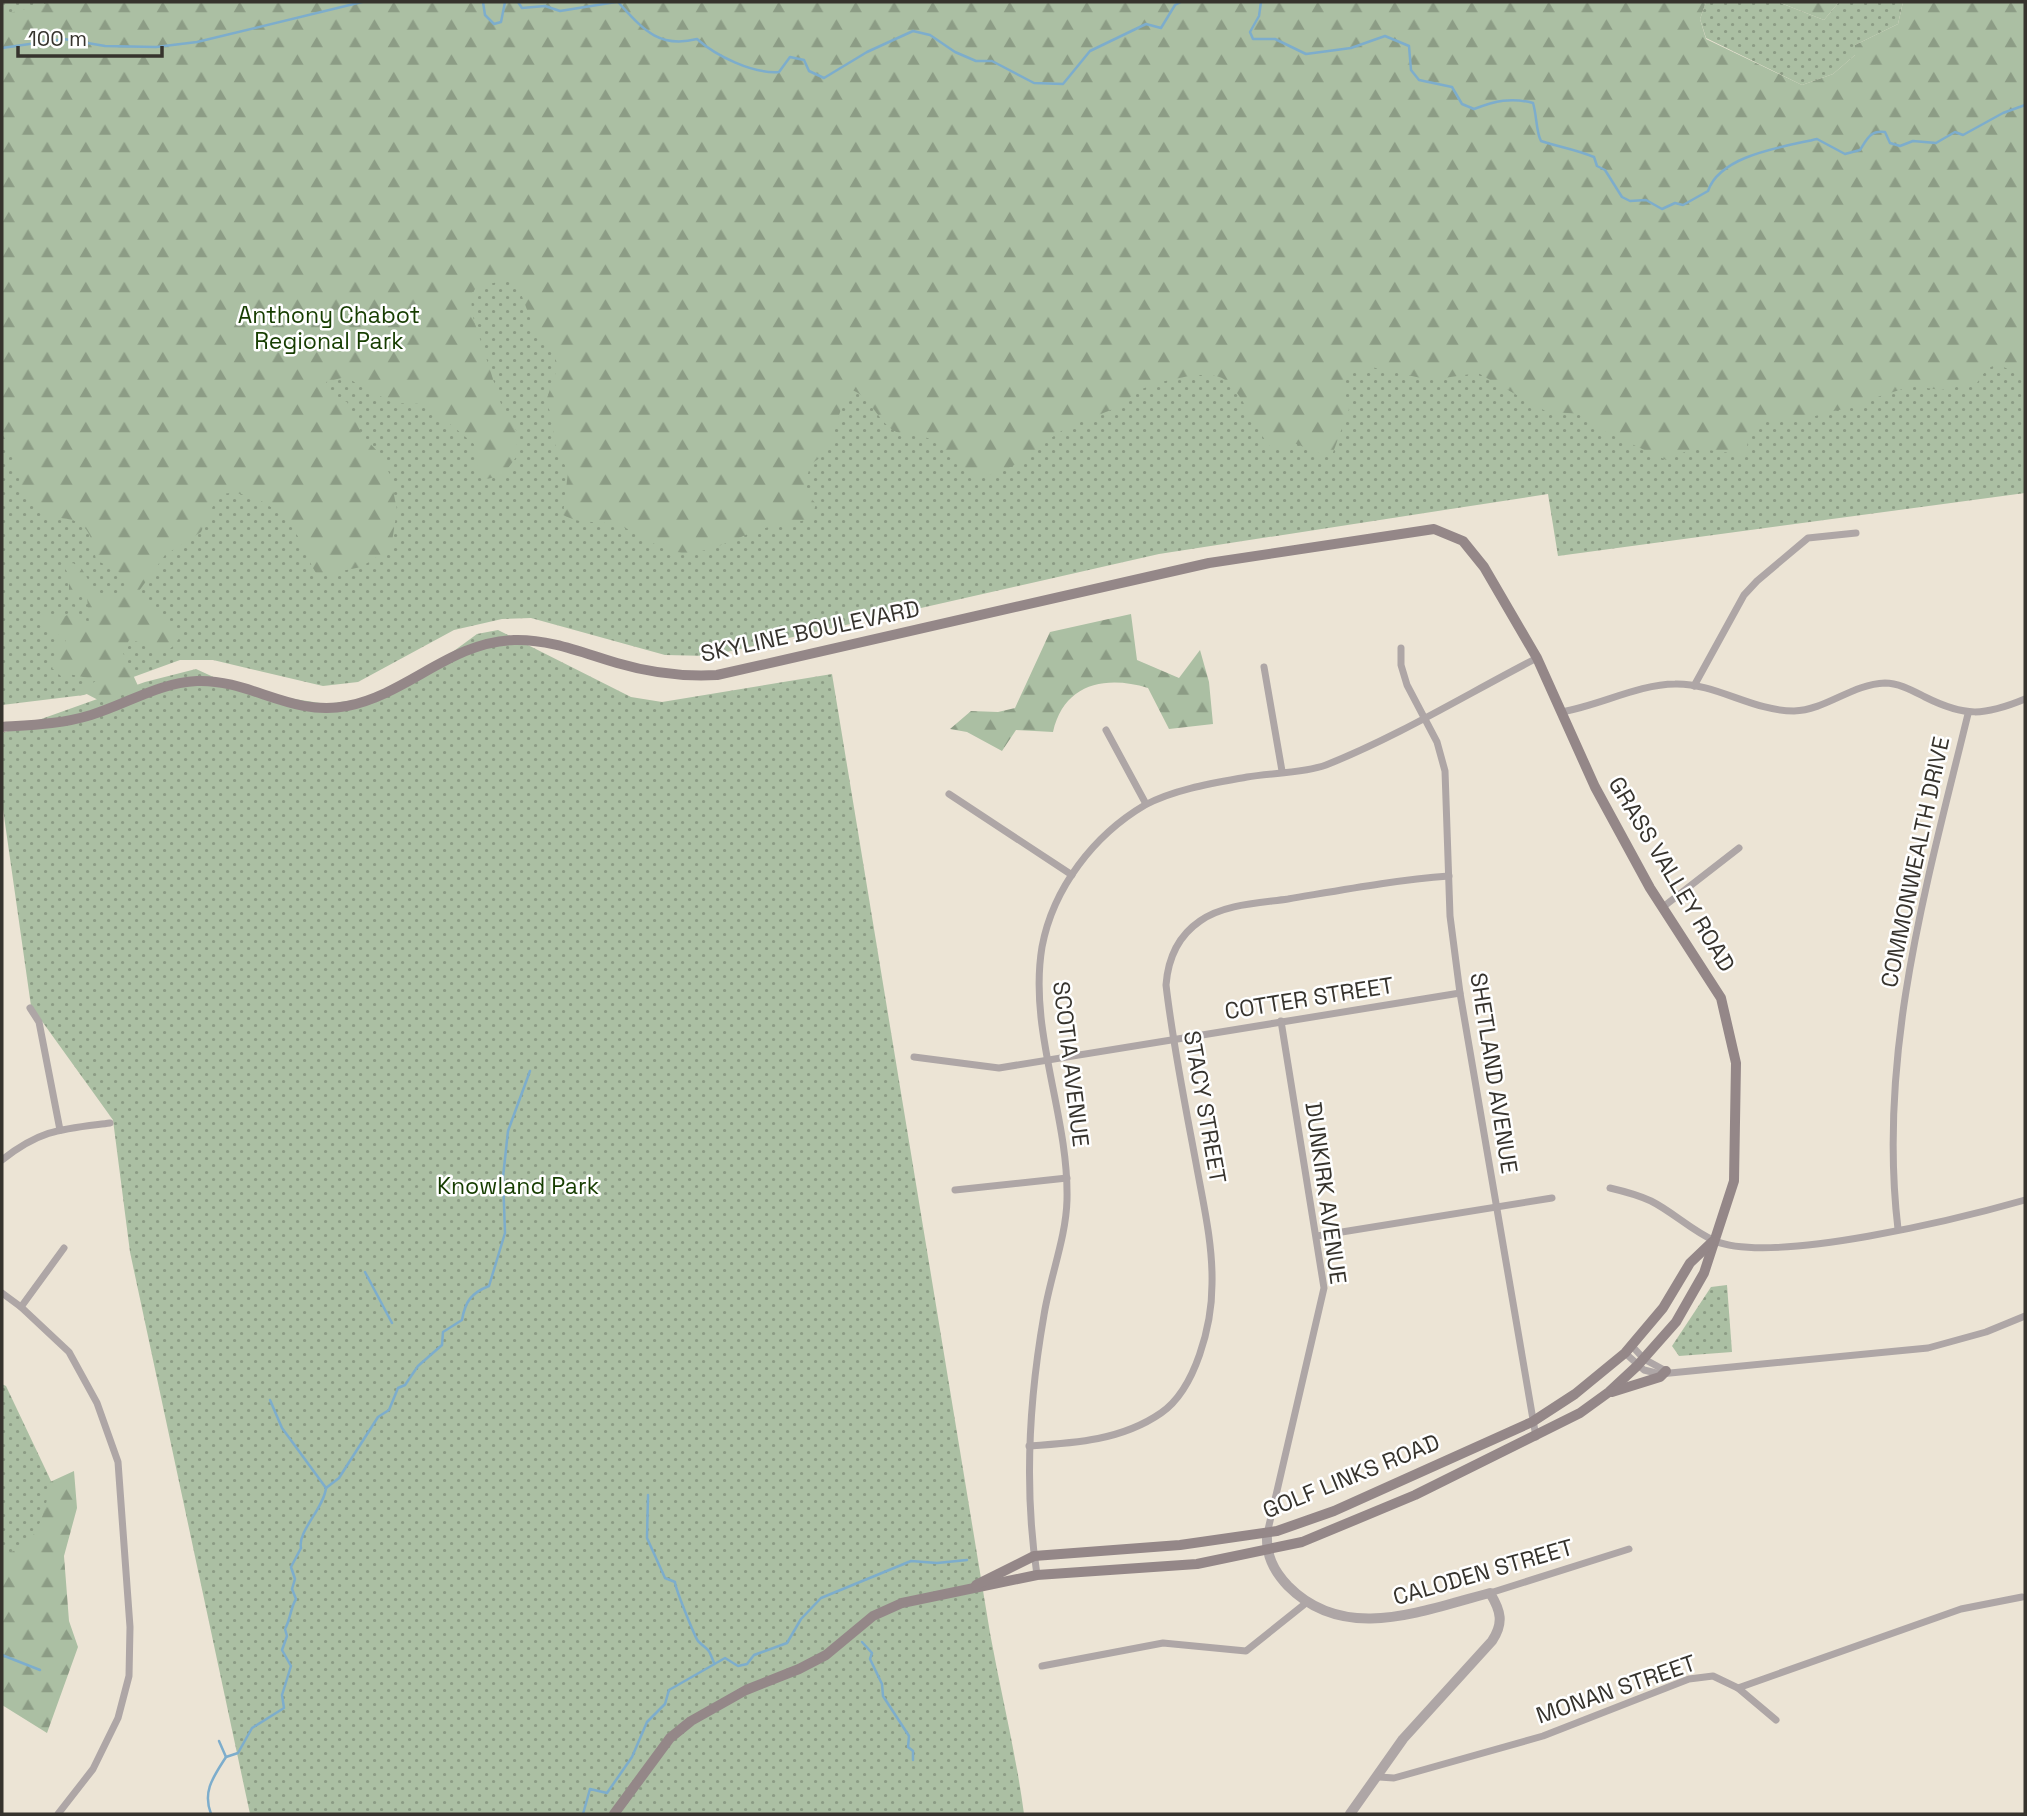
<svg xmlns="http://www.w3.org/2000/svg" width="2027" height="1816" font-family="'Space Grotesk',sans-serif">
<style>
.grass{fill:url(#grass-dots)}
.forest{fill:url(#forest-firs)}
.lines{fill:none;stroke-linecap:round;stroke-linejoin:round}
.stream{stroke:#7dadcc;stroke-width:2.5}
.minor{stroke:#aea6a6;stroke-width:7}
.tertiary{stroke:#aea6a6;stroke-width:10}
.secondary{stroke:#948788;stroke-width:10}
.labels{text-anchor:middle;stroke-width:5;stroke-linejoin:round;paint-order:stroke}
.park-label{font-size:23px;fill:#163d00;stroke:#fff}
.street-label{font-size:23px;fill:#36332d;stroke:#fff}
</style>
<defs>
<pattern id="grass-dots" width="8" height="8" patternUnits="userSpaceOnUse" patternTransform="scale(1.75)"><rect width="8" height="8" fill="#abbfa3"/><path d="M2 2h.1M6 6h.1" fill="none" stroke="#8c9c85" stroke-width="1.8" stroke-linecap="round"/></pattern>
<pattern id="forest-firs" width="22" height="20" patternUnits="userSpaceOnUse" patternTransform="scale(1.75)"><rect width="22" height="20" fill="#abbfa3"/><path d="M5 1l3.5 6h-7zM16 11l3.5 6h-7z" fill="#8c9c85"/></pattern>
</defs>
<rect width="100%" height="100%" fill="#ece4d5"/>
<g class="grass">
<polygon points="2,2 971,2 2025,280 2025,493 1558,556 1548,494 1159,554 709,656 665,655 531,618 502,619 454,630 358,682 323,686 213,660 180,660 84,695 2,705"/>
<polygon points="1706,2 1778,2 1824,20 1839,2 1903,2 1898,24 1855,45 1855,55 1833,74 1802,85 1706,38 1700,19"/>
<path d="M498,630L631,697L662,702L832,674L990,1633C1001,1694 1016,1753 1024,1814H250L130,1252L113,1120L31,1006L2,802V733L145,682L196,669L244,691L326,704L355,700L374,696L447,656L477,634Z"/>
<polygon points="1727,1285 1732,1352 1679,1356 1672,1346 1711,1287"/>
<polygon points="2,1384 6,1386 60,1500 40,1551 2,1566"/>
</g>
<g class="forest">
<path d="M52,2H1706L1700,19L1706,39L1802,85L1833,74L1855,55V45L1898,24L1903,2H2025V376L1996,364L1986,370L1977,383L1941,390L1912,386L1871,399L1863,405L1824,413L1798,422L1762,421L1751,428L1745,455L1694,448L1666,460L1597,428L1587,414L1547,412L1478,373L1430,380L1371,367L1353,372L1342,381L1349,409L1331,458L1294,443L1284,450L1272,449C1253,427 1247,399 1225,380C1211,367 1154,382 1138,391C1132,394 1128,401 1122,404C1104,415 1081,419 1063,430C1040,444 1014,473 985,475C960,477 950,454 933,441C921,432 901,439 889,427C874,414 871,398 852,390L843,403L827,453L811,464L803,489L816,504L811,519C794,523 775,524 759,530C732,539 707,556 677,552C658,550 639,532 620,526C600,519 584,526 563,515L568,472L554,442L553,420L546,401L558,366L552,350L535,331L520,291L510,279L477,287L471,294L472,314L502,407L516,430L517,456L502,476L486,479L478,468L474,444L426,404L393,403L345,377L326,382L333,397L347,402L362,435L380,454L390,475L397,510L391,548L361,567L318,576C310,565 307,554 301,542C286,512 251,486 218,495L201,532L165,555L139,591L148,606L181,635C162,668 152,642 129,640L123,653L139,688L102,702L81,691L97,680L69,674L63,678L52,668L57,660V646L66,641L41,621L43,614L66,616L73,606L82,625L89,622L87,595L69,596V576L64,566L73,563L82,569L95,592L111,597L126,595L129,585L119,572L96,560C89,501 57,529 36,508C14,486 19,457 2,434V15Z"/>
<polygon points="1778,2 1839,2 1824,20"/>
<path d="M1131,614L1137,660L1179,678L1200,650L1209,682L1213,724L1169,729L1148,688C1105,675 1064,684 1053,732L1016,730L1002,751L967,732L950,729L971,711L998,712L1015,708L1050,632Z"/>
<path d="M74,1471L77,1508L64,1556L69,1621L78,1647L47,1733L2,1705V1554C37,1550 46,1511 50,1482Z"/>
</g>
<g class="lines">
<g class="stream">
<polyline points="483,2 485,15 494,24 501,22 505,2"/>
<polyline points="518,2 522,8 545,6 560,11 616,2"/>
<path d="M618,2C642,28 658,49 697,39C716,56 753,74 779,72L790,57L804,60L809,71L824,78L867,52L913,31L930,35L955,52L976,61H992L1034,83L1063,84L1090,51L1146,24L1161,28L1175,5L1181,2"/>
<path d="M1261,2L1259,16L1250,32L1253,39H1275L1306,54L1351,48L1385,36L1409,46L1411,70L1419,80L1452,87L1462,104L1474,109C1495,101 1511,97 1533,103C1537,116 1536,132 1541,141C1559,147 1575,149 1594,157L1597,166L1605,170L1622,197L1630,201L1646,200L1662,209L1675,203L1683,205L1708,191C1720,155 1783,147 1817,139L1845,154L1860,150C1867,139 1870,130 1885,132L1890,143L1900,146L1913,141L1936,143L1955,132L1963,135L2003,113L2025,105"/>
<polyline points="2,48 64,39 105,46 156,47 197,42 362,2"/>
<polyline points="365,1272 392,1323"/>
<polyline points="270,1400 282,1428 326,1488"/>
<path d="M326,1488L339,1478L378,1417L389,1410L398,1388L405,1385L418,1366L442,1345L443,1332L462,1320C465,1302 471,1293 489,1286L505,1233L503,1177L508,1131L530,1071"/>
<path d="M648,1495L647,1538L665,1578L675,1582C675,1588 695,1637 698,1641C709,1652 707,1645 714,1663"/>
<polyline points="862,1642 872,1653 870,1659 882,1684 883,1696 909,1736 908,1747 913,1751 913,1760"/>
<polyline points="2,1655 40,1670"/>
<polyline points="219,1741 226,1757"/>
<path d="M211,1814C202,1791 214,1776 226,1757L238,1753L252,1728L284,1708L282,1695L291,1666L282,1650L287,1636L285,1629C291,1618 290,1609 296,1599L292,1589L295,1579L291,1567L301,1548C297,1532 324,1508 326,1488"/>
<polyline points="583,1814 590,1789 607,1793 632,1757 647,1722 665,1704 669,1690 725,1658 738,1666 747,1664 754,1655 787,1643 801,1619 821,1598 911,1561 937,1563 967,1560"/>
</g>
<g class="minor">
<polyline points="1401,648 1401,665 1407,685 1437,742 1445,771 1450,916 1460,993 1536,1437"/>
<polyline points="1264,667 1282,771"/>
<polyline points="1694,686 1744,595 1757,581 1808,538 1856,533"/>
<path d="M1561,712C1598,706 1639,684 1675,684C1716,683 1752,711 1794,711C1826,710 1852,684 1885,683C1899,683 1913,691 1925,697C1965,717 1984,716 2025,699"/>
<polyline points="1106,730 1146,804"/>
<polyline points="949,794 1072,875"/>
<polyline points="1663,907 1739,848"/>
<polyline points="30,1008 39,1022 60,1130"/>
<polyline points="914,1057 999,1068 1460,993"/>
<path d="M2,1160C41,1129 62,1129 110,1123"/>
<path d="M1610,1188C1623,1191 1638,1195 1651,1201C1673,1212 1692,1231 1715,1241C1773,1265 1962,1218 2025,1200"/>
<polyline points="955,1190 1067,1178"/>
<path d="M1898,1229C1877,1054 1927,882 1968,714"/>
<polyline points="1317,1236 1552,1198"/>
<polyline points="2,1293 21,1307 69,1352 97,1403 118,1462 130,1627 129,1676 118,1718 93,1769 58,1814"/>
<polyline points="21,1307 64,1248"/>
<polyline points="1632,1346 1644,1359 1666,1371"/>
<polyline points="1625,1353 1644,1370 1660,1374 1928,1348 1986,1332 2025,1316"/>
<path d="M1029,1446C1076,1443 1122,1440 1161,1413C1196,1389 1212,1324 1212,1284C1213,1244 1203,1202 1196,1163C1185,1104 1173,1045 1166,985C1168,959 1178,936 1200,921C1224,904 1260,903 1288,899C1342,890 1395,880 1449,876"/>
<polyline points="1267,1534 1324,1288 1281,1021"/>
<path d="M1037,1575C1024,1489 1029,1400 1044,1315C1050,1277 1066,1238 1067,1200C1069,1115 1028,1031 1042,947C1053,888 1094,835 1145,805C1175,789 1214,783 1247,777C1270,773 1305,773 1326,765C1399,736 1467,694 1537,658"/>
<polyline points="1490,1593 1629,1549"/>
<polyline points="1042,1666 1163,1643 1246,1651 1306,1603"/>
<polyline points="1738,1688 1776,1720"/>
<polyline points="1379,1777 1394,1778 1543,1736 1689,1679 1713,1676 1738,1688 1961,1609 2022,1597"/>
</g>
<path class="tertiary" d="M1267,1534C1266,1555 1273,1570 1288,1586C1345,1644 1423,1610 1490,1593C1501,1611 1504,1623 1492,1641L1403,1739L1350,1814"/>
<g class="secondary">
<path d="M2,727C32,725 62,724 91,715C127,704 158,683 197,681C250,679 291,717 347,706C408,694 450,642 514,640C550,639 583,653 617,663C651,673 682,677 717,675L1209,563L1434,529L1463,541L1484,567L1537,658L1595,787L1650,888L1721,998L1736,1063L1734,1181L1704,1273L1676,1322L1637,1366L1609,1392L1580,1413L1415,1495L1302,1542L1197,1564L1037,1575L902,1603L873,1616L826,1655L799,1669L746,1690L691,1721L670,1738L614,1814"/>
<polyline points="1612,1392 1660,1377 1666,1371"/>
<polyline points="976,1585 1034,1556 1180,1545 1277,1531 1334,1511 1532,1422 1575,1394 1625,1353 1663,1308 1690,1263 1712,1242"/>
</g>
</g>
<g class="labels">
<g class="park-label">
<text x="329" y="323">Anthony Chabot<tspan x="329" dy="26">Regional Park</tspan></text>
<text x="518" y="1194">Knowland Park</text>
</g>
<g class="street-label">
<text transform="translate(810 631) rotate(-12)" y="8">SKYLINE BOULEVARD</text>
<text transform="translate(1915 862) rotate(-78)" y="8">COMMONWEALTH DRIVE</text>
<text transform="translate(1672 874) rotate(59)" y="8">GRASS VALLEY ROAD</text>
<text transform="translate(1309 998) rotate(-9)" y="8">COTTER STREET</text>
<text transform="translate(1071 1064) rotate(83)" y="8">SCOTIA AVENUE</text>
<text transform="translate(1494 1073) rotate(81)" y="8">SHETLAND AVENUE</text>
<text transform="translate(1205 1107) rotate(80)" y="8">STACY STREET</text>
<text transform="translate(1326 1193) rotate(82)" y="8">DUNKIRK AVENUE</text>
<text transform="translate(1351 1476) rotate(-22)" y="8">GOLF LINKS ROAD</text>
<text transform="translate(1483 1572) rotate(-16)" y="8">CALODEN STREET</text>
<text transform="translate(1616 1689) rotate(-19)" y="8">MONAN STREET</text>
</g>
</g>
<rect width="2027" height="1816" fill="none" stroke="#36332d" stroke-width="7"/>
<path d="M18 46v10h144v-10" fill="none" stroke="#36332d" stroke-width="3.5"/>
<text x="28" y="46" font-size="21" fill="#36332d" stroke="#ffffff" stroke-width="5" paint-order="stroke">100 m</text>
</svg>
